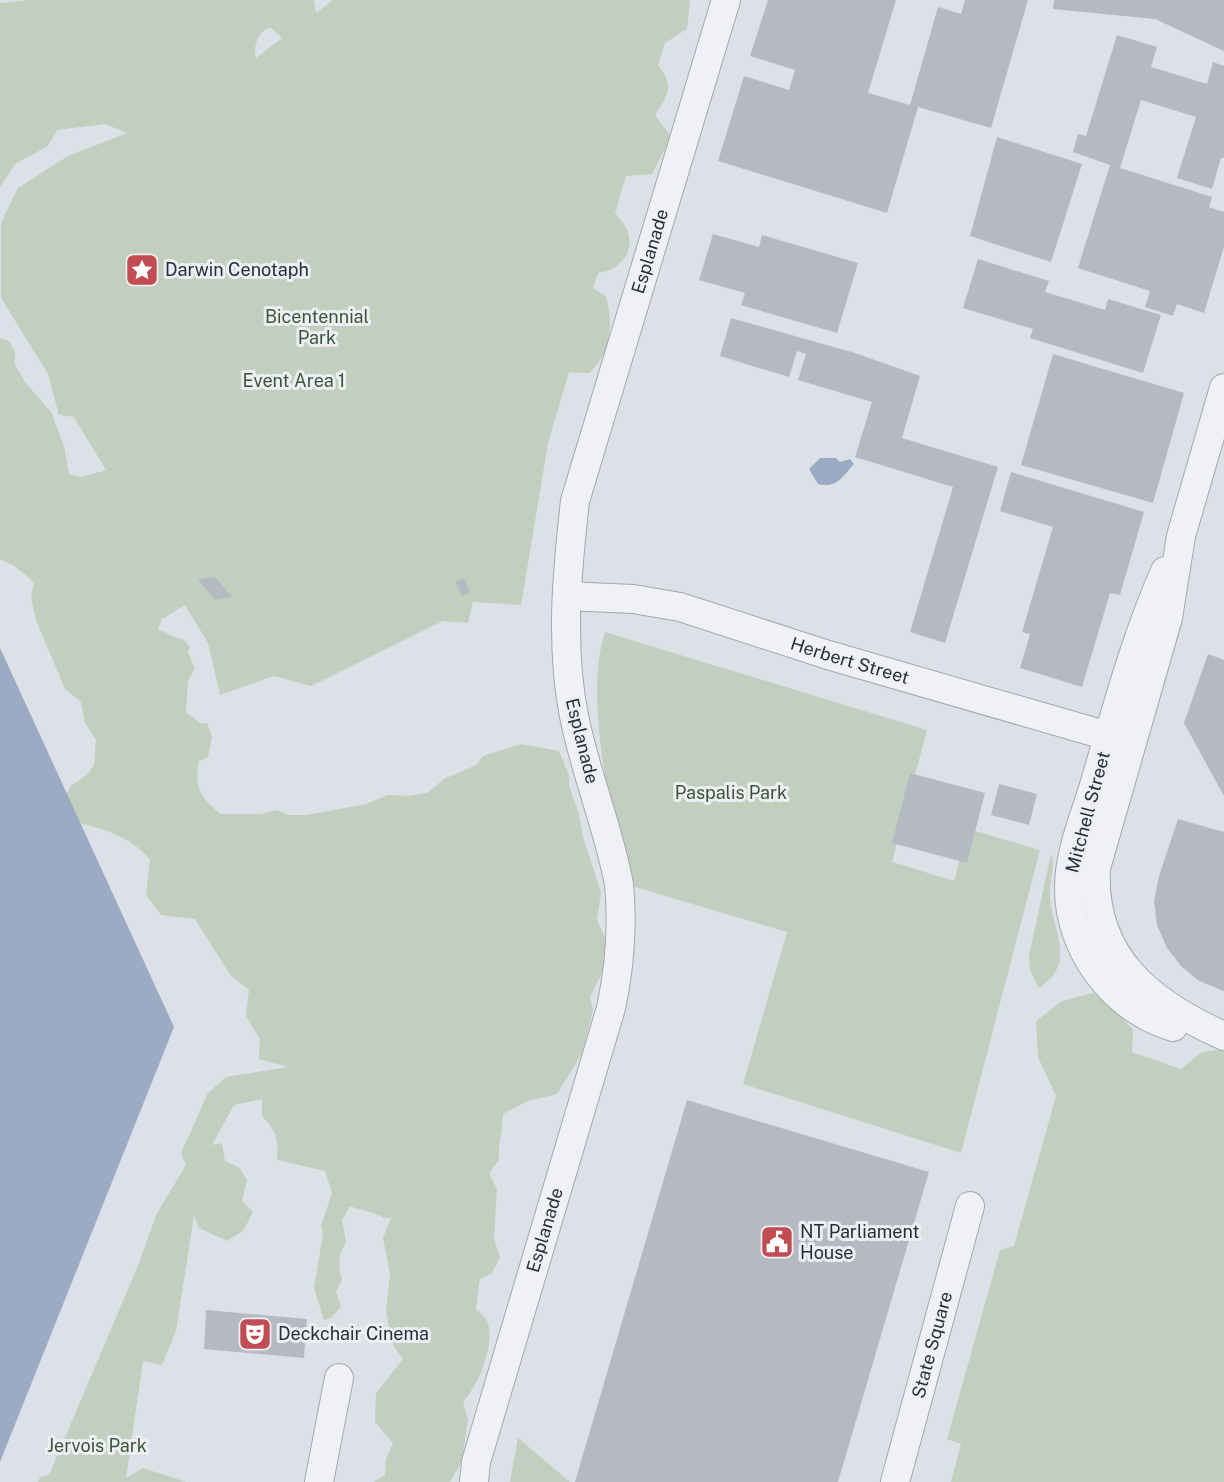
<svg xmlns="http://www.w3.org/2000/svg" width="1224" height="1482" font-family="'Public Sans',sans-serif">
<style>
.green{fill:#c2cfbf;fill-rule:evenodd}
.water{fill:#9babc3}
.building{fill:#b5b9c2}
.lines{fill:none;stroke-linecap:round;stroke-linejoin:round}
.minor-casing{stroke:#a3a7af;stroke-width:30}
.minor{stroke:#f0f1f5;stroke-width:28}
.labels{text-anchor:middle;stroke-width:6;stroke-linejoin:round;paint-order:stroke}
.street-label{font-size:18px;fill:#282d3b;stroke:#edeff4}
.poi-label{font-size:18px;fill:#282d3b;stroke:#edeff4;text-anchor:start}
.park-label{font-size:18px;fill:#3a5537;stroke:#edeff4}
</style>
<rect width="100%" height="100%" fill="#dde0e6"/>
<g class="green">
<path d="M29,0H314L316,13L333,0H690L687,29L665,43L658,65C675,86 668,95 655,115L671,137L652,174L626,176L615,213C619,218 624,223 627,229C636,251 620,271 598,273L593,288L606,296C613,326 612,351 589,373L569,372L548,443L521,605L473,602L468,623L443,621L311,686L274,676L220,695L208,643L185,605L162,619L158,629C167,632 172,638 183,639L190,647L188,652L195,669L188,681L186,712L200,723H207L212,737L208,757L199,761C194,788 200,797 221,814H260L277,810L288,815H307L366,804L388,795L409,796L427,793L444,779L476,765L483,756L521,744L559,751L569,775V786L579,814L583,837L601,892L597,920L606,939V965L590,997L593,1010L583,1052L557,1094L528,1101L503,1114C503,1130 498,1144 499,1160L489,1173L497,1189L494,1239L500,1257L492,1273L480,1279L476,1309C479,1312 484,1315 486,1319C498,1340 478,1386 463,1402L468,1420L462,1461L450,1482H374L385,1475L386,1459L393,1443L375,1422L376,1393L403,1359L393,1345L386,1311L390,1274L383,1238L391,1218H384C373,1211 362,1211 350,1206L342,1220L346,1242C338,1256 338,1265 342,1280L336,1292L341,1307L331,1318L324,1320L314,1288L323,1234L321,1226L332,1193L325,1171L277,1160C279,1140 276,1131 262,1116V1099L234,1105L212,1145L222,1143L225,1161L240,1168L247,1180L242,1201L253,1212L243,1231L227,1241L199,1228L194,1216L176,1331L162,1365L143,1361L126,1478L143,1468L186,1482H38L40,1477L49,1475L137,1268L157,1213L186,1165L181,1153L208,1093L226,1077L288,1067L259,1059L260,1039L246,1016L249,990L231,976L195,919L161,915L146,895L150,860C133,837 98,826 71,822L62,802L71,786L87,775L94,765L96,740L85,723L81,702L65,689L36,620L31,597L34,582L13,565L0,559V338L9,341L15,352V364L25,382L51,412L64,446L69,474L81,477L106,470L74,417L59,415L48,374L1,298V223L18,188L68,156L127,133L105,124L57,130L48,146L15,164L0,187V3ZM270,27L282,38L256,58C253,45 258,32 270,27Z"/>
<path d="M605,632L927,730L892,862L954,881L968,829L1040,850L961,1153L743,1084L787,932L625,884C613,814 583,699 605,632Z"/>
<path d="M1051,854C1056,864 1049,882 1050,895C1051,931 1079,962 1039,988L1030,970L1029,956Z"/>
<polygon points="1093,993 1112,1006 1133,1030 1132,1052 1181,1069 1202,1052 1224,1049 1224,1482 951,1482 961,1444 947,1439 1000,1250 1014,1246 1056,1096 1038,1057 1036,1021 1062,1001"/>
<polygon points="518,1438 570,1482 510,1482"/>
</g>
<g class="water">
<path d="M820,458H836L840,462L850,459L854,464C843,476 837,489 818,484L809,469Z"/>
<polygon points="0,648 174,1027 0,1462"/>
</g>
<g class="building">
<polygon points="768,0 896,0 868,93 910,105 938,7 961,14 965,0 1028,0 991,128 918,107 887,213 718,161 744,76 789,90 795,70 750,56"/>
<polygon points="1054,0 1224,0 1224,51 1155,19 1053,9"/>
<polygon points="1117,35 1157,47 1151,67 1207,84 1213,62 1224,66 1224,158 1221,158 1212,189 1177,178 1196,117 1141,100 1120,168 1212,197 1209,207 1224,212 1224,247 1204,313 1177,304 1173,316 1145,307 1150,291 1078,268 1110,165 1073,152 1078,134 1086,136"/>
<polygon points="997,137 1082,164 1051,262 970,236"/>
<polygon points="713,234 759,247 762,235 858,263 837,333 741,305 745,293 699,280"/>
<polygon points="978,259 1049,281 1045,292 1105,310 1108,299 1161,315 1143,373 1030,338 1033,329 963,308"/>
<polygon points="731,318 855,353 920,376 902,438 998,467 945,643 910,632 953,487 855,457 872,402 798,380 806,354 797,351 789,377 720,356"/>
<polygon points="1053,354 1184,393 1153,503 1021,465"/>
<polygon points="1011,472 1144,512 1120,595 1110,593 1082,687 1020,668 1030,634 1022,632 1053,527 1000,511"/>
<polygon points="215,577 232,597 215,600 198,579"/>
<polygon points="464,578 470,592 462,596 455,582"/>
<polygon points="1208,654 1224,660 1224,796 1184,723"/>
<polygon points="910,773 985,793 967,863 892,843"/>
<polygon points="999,784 1037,794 1029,825 991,815"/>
<polygon points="1178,819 1224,832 1224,991 1199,981 1181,966 1167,948 1157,925 1154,901 1159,876"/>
<polygon points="687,1100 929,1172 838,1482 575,1482"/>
<polygon points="206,1310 307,1319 304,1358 204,1349"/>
</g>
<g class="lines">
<defs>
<g id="minor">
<path d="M1224,388L1181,536L1168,618L1096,868C1091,957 1150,1003 1224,1036"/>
<path d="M1165,571C1135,639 1116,711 1095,782C1085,816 1069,852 1069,887C1068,949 1114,1010 1173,1027"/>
<path id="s1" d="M567,596L633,599L680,607L828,655L1125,741"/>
<polyline points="319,1482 339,1378"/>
<path id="s2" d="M474,1482L476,1462L611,1008C620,966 623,926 619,884C608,826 585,772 574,716C560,645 567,572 575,501L726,0"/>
<path id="s3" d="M895,1482L970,1206"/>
</g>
</defs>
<use href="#minor" class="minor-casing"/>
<use href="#minor" class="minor"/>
</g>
<defs>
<symbol id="sight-square" viewBox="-11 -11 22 22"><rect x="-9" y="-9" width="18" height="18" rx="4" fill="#c14c52" stroke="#edeff4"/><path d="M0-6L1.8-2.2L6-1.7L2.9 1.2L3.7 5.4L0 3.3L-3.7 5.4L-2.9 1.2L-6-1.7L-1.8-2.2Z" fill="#fff"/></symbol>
<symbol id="civic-square" viewBox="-11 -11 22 22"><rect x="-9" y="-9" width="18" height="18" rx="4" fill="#c14c52" stroke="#edeff4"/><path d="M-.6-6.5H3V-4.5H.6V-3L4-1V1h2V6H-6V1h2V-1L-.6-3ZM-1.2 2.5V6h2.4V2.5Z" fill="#fff"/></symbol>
<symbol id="theatre-square" viewBox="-11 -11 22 22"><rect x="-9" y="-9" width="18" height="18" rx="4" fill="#c14c52" stroke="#edeff4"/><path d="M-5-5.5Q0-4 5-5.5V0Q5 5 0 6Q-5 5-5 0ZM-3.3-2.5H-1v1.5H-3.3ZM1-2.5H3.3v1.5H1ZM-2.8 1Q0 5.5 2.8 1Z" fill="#fff"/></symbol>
</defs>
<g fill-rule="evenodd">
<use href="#sight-square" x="123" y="251" width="38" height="38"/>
<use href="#civic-square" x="758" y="1223" width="38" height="38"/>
<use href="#theatre-square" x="236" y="1315" width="38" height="38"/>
</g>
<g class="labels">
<g class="street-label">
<text dy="6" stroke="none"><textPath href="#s2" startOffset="1269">Esplanade</textPath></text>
<text dy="6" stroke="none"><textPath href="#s1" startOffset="292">Herbert Street</textPath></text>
<text transform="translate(582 741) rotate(76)" y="6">Esplanade</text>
<text transform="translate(1088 812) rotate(-75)" y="6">Mitchell Street</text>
<text dy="6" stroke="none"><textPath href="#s2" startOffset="262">Esplanade</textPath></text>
<text dy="6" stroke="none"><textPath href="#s3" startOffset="142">State Square</textPath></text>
</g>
<g class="poi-label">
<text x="165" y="276">Darwin Cenotaph</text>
<text x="800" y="1238">NT Parliament<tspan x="800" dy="21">House</tspan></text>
<text x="278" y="1340">Deckchair Cinema</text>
</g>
<g class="park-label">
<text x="317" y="323">Bicentennial<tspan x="317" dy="21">Park</tspan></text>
<text x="294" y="387">Event Area 1</text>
<text x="731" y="799">Paspalis Park</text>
<text x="97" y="1452">Jervois Park</text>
</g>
</g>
</svg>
